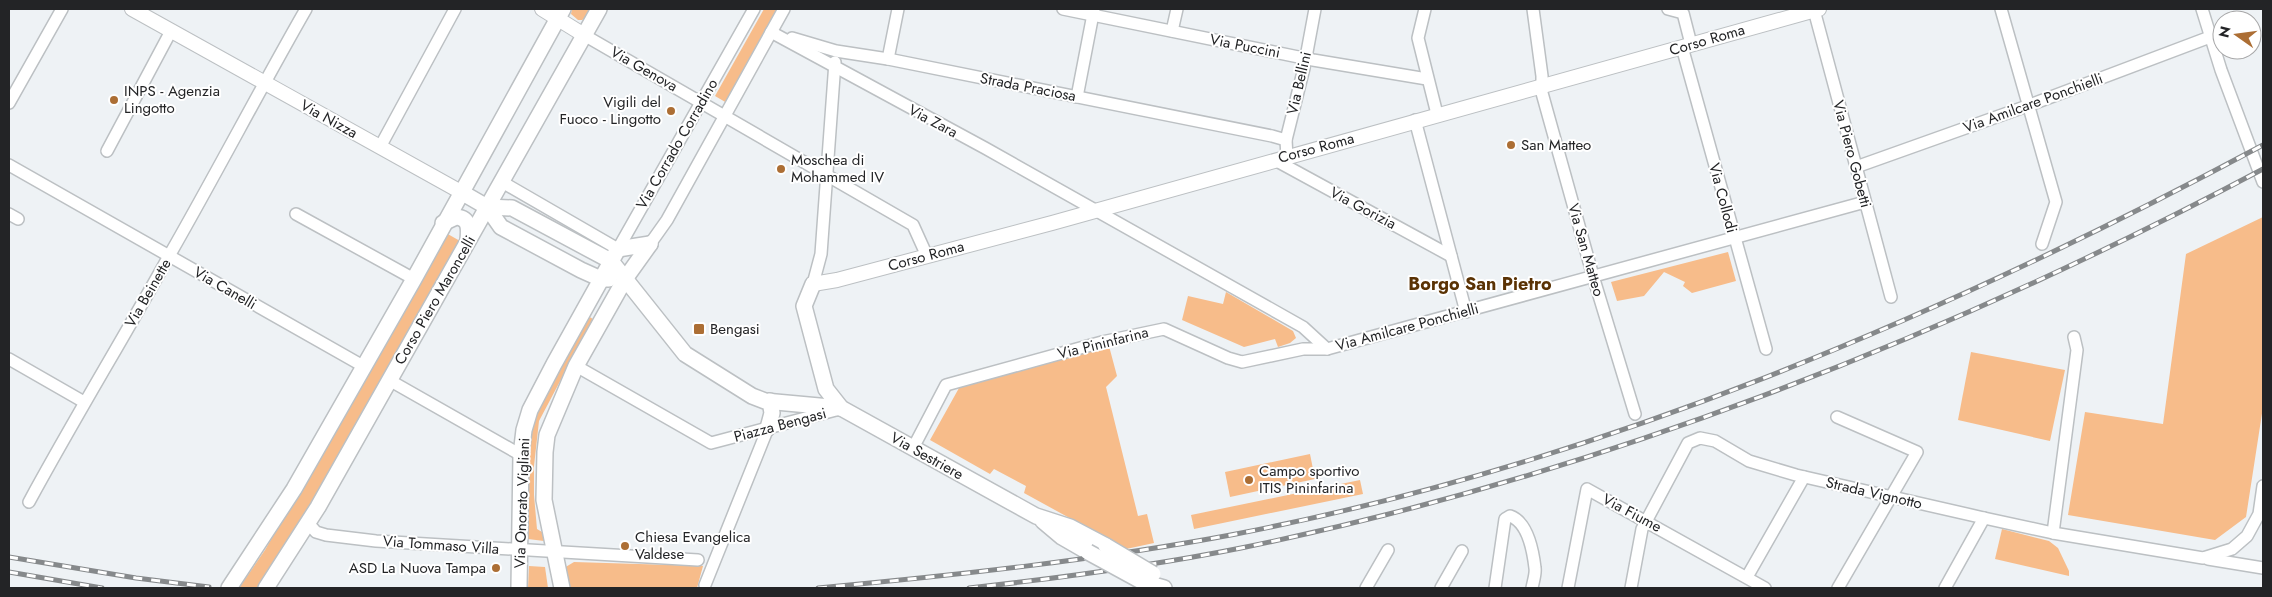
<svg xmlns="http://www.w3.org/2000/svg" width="2272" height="597" font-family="Jost,sans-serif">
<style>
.green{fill:#f7bc8a}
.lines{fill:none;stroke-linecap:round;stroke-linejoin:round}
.minor-casing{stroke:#bcc0c3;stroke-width:14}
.tertiary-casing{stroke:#bcc0c3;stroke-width:16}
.secondary-casing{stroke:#bcc0c3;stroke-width:18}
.minor{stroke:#fff;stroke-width:11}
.tertiary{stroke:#fff;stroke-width:14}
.secondary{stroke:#fff;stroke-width:15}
.rail-casing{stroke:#86898b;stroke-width:5}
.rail{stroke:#fff;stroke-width:3;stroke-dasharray:9;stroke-linecap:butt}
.secondary-bridge-casing{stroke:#bcc0c3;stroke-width:18;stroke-linecap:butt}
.secondary-bridge{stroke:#fff;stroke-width:15}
.poi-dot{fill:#ac6e34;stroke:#fff;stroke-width:2}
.labels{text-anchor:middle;stroke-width:4;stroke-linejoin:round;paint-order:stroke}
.street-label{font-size:15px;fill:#232426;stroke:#fff}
.poi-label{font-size:15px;fill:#232426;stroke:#fff;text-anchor:start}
.quarter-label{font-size:18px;font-weight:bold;fill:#5a3204;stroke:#fff}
</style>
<rect width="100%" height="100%" fill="#eef2f5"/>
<g class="green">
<polygon points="572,9 591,9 586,18 582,20 578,20 571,14"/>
<polygon points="764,9 779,9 727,103 715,96"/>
<polygon points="2263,217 2263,407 2246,517 2215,540 2068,515 2085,412 2163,424 2186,254"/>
<polygon points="446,233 460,241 301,523 258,588 239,588 265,550"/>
<polygon points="1728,252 1736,281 1692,293 1683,286 1685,282 1664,272 1644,296 1617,301 1611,282"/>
<polygon points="1226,292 1293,331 1296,338 1290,343 1278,347 1275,339 1244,347 1182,320 1188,296 1223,304"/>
<path d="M588,316L593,319L539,421L534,466V495L537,529L542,532L544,541L528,539C529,496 524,449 537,408Z"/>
<polygon points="1109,346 1117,376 1106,387 1138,516 1147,514 1154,543 1126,549 1024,493 1026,486 994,469 990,474 930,440 959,388"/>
<polygon points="1971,352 2065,370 2050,441 1958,420"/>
<polygon points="1310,454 1315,479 1230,497 1225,472"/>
<polygon points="1360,480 1363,494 1194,529 1191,515"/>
<polygon points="2002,529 2049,541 2058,548 2069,571 2069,576 1995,559"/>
<polygon points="574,562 703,566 697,588 566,588 564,568"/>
<polygon points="529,566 545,567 548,588 528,588"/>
</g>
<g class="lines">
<defs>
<g id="minor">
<polyline points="1063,9 1313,60 1427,79"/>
<polyline points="1425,9 1418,38 1437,114"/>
<polyline points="1533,9 1542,76 1542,93 1593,276 1635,414"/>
<polyline points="1668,9 1683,13 1691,44"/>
<polyline points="2001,9 2056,202 2042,244"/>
<polyline points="2202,9 2221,70 2263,182"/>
<polyline points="1814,10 1891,297"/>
<polyline points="1172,31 1177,9"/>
<polyline points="771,32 985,148 1303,327 1327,349"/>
<polyline points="584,35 913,225 927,256"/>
<polyline points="792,38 836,51 888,59 1272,136 1286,140"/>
<polyline points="1682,47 1766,349"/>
<polyline points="888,59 898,9"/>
<polyline points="1077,97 1094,9"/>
<polyline points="9,103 62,9"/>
<polyline points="1415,120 1466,312"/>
<polyline points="380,147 455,9"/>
<polyline points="107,151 171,31"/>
<polyline points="1287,157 1286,140 1304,68 1315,9"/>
<polyline points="1275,160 1451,256"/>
<polyline points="9,165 363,366"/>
<polyline points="1856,167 2030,105 2210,37"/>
<polyline points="502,182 618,249 754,9"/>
<polyline points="9,214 18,219"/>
<polyline points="296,214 414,279"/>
<polyline points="650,244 667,220 784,9"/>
<polyline points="813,284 821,254 835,62"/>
<polyline points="9,359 84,402"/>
<polyline points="576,366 711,443 836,410"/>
<polyline points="389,380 521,455"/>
<polyline points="1837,417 1917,452 1838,588"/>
<polyline points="913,448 946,385 1102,342 1164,329 1228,358 1242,362 1303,349 1327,349 1865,202"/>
<path d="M29,502C74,419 123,339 169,256C216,174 259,91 306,9"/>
<polyline points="308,523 316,532 326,535 376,541 698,560"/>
<polyline points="2053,533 2077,350 2074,337"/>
<polyline points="2208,559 2263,568"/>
<polyline points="1747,577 1804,477"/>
<polyline points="705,585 768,428"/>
<polyline points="1366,588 1388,550"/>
<polyline points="1441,588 1462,551"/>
<path d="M1495,588L1505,519L1510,516C1528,522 1533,551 1535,568C1536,574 1533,582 1532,588"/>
<polyline points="1568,588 1587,489 1765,588"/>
<polyline points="1631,588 1642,529 1688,443 1700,438 1715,441 1749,461 1796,475 1984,518 2053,533 2203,558 2232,549 2247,536 2259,514 2263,486"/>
<polyline points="1945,588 1984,518"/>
</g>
<g id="tertiary">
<polyline points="132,9 461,192"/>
<polyline points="542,9 584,35"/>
<polyline points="813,284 837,280 1052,223 1819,9"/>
</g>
<g id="secondary">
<polyline points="461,192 487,207 501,227 581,270 601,279 609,279"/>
<polyline points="487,207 512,208 611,261 685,354 752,396 765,401 841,408"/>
<path d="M443,223L456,217C470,218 469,229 468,240"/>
<polyline points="618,249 650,244"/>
<polyline points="813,284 804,306 826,389 841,408 1036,516 1070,527 1106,546"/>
<polyline points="768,428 772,413 770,401"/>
<polyline points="1043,521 1062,537 1088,552"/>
<polyline points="1143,582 1164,588"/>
<polyline points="229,588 294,489 414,279 563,9"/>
<polyline points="266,588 318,507 599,9"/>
<polyline points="519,588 521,455 524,430 530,410 554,364 618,249"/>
<polyline points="562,588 544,500 545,452 547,435 576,366 625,279 650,244"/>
</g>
</defs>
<use href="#minor" class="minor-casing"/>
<use href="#tertiary" class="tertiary-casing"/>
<use href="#secondary" class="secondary-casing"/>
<use href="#minor" class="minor"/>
<use href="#tertiary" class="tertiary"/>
<use href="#secondary" class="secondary"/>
<defs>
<g id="rail">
<polyline points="9,557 136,578 209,587"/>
<polyline points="9,572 102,588"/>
<path d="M818,588C958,575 1098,560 1236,534C1597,464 1940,318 2263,145"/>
<path d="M969,588C1060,578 1151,566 1241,548C1594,476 1945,338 2263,169"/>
</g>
</defs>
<use href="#rail" class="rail-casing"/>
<use href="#rail" class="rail"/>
<defs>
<g id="secondary-bridge">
<polyline points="1106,546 1153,574"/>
<polyline points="1088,552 1143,582"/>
</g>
</defs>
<use href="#secondary-bridge" class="secondary-bridge-casing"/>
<use href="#secondary-bridge" class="secondary-bridge"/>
</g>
<g class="poi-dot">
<circle cx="114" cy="100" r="5"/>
<circle cx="671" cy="111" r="5"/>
<circle cx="1511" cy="145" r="5"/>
<circle cx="781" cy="169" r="5"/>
<rect x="693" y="323" width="12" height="12" rx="2.5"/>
<circle cx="1249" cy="480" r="5"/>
<circle cx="625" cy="546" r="5"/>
<circle cx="496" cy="568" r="5"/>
</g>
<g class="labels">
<g class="street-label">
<text transform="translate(1707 40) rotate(-16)" y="5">Corso Roma</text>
<text transform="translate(1245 46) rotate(11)" y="5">Via Puccini</text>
<text transform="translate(644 69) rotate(30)" y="5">Via Genova</text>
<text transform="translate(1299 83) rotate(-77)" y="5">Via Bellini</text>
<text transform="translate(1028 87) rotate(11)" y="5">Strada Praciosa</text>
<text transform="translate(2033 103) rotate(-20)" y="5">Via Amilcare Ponchielli</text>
<text transform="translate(329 119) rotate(29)" y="5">Via Nizza</text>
<text transform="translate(933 121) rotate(28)" y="5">Via Zara</text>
<text transform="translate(677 144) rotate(-60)" y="5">Via Corrado Corradino</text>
<text transform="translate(1316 148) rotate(-15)" y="5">Corso Roma</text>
<text transform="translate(1852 154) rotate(75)" y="5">Via Piero Gobetti</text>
<text transform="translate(1723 198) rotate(75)" y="5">Via Collodi</text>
<text transform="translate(1363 208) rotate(28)" y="5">Via Gorizia</text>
<text transform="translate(1586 250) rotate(74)" y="5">Via San Matteo</text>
<text transform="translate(926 256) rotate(-15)" y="5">Corso Roma</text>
<text transform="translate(225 288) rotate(30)" y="5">Via Canelli</text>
<text transform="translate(148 293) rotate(-60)" y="5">Via Beinette</text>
<text transform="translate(435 300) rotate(-60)" y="5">Corso Piero Maroncelli</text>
<text transform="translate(1407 327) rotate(-15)" y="5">Via Amilcare Ponchielli</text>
<text transform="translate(1103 343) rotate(-14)" y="5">Via Pininfarina</text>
<text transform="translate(780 425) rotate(-15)" y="5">Piazza Bengasi</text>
<text transform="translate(927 456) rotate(29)" y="5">Via Sestriere</text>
<text transform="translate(1874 493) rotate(13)" y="5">Strada Vignotto</text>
<text transform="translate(522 503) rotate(-88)" y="5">Via Onorato Vigliani</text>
<text transform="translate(1632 513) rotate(28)" y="5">Via Fiume</text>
<text transform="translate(441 545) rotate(4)" y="5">Via Tommaso Villa</text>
</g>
<g class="poi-label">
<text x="124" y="96">INPS - Agenzia<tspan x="124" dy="17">Lingotto</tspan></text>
<text x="661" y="107" text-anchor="end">Vigili del<tspan x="661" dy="17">Fuoco - Lingotto</tspan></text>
<text x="1521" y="150">San Matteo</text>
<text x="791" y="165">Moschea di<tspan x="791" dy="17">Mohammed IV</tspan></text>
<text x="710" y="334">Bengasi</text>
<text x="1259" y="476">Campo sportivo<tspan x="1259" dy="17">ITIS Pininfarina</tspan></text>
<text x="635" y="542">Chiesa Evangelica<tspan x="635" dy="17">Valdese</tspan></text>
<text x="486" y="573" text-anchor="end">ASD La Nuova Tampa</text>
</g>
<g class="quarter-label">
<text x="1480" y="290">Borgo San Pietro</text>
</g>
</g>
<rect width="2272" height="597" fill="none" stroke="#232426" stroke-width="20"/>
<g transform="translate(2237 35) rotate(284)"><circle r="24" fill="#ffffff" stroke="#a7a7a8"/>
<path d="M0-4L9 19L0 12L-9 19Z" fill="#ac6e34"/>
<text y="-8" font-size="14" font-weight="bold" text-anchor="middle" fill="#232426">N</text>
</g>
</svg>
